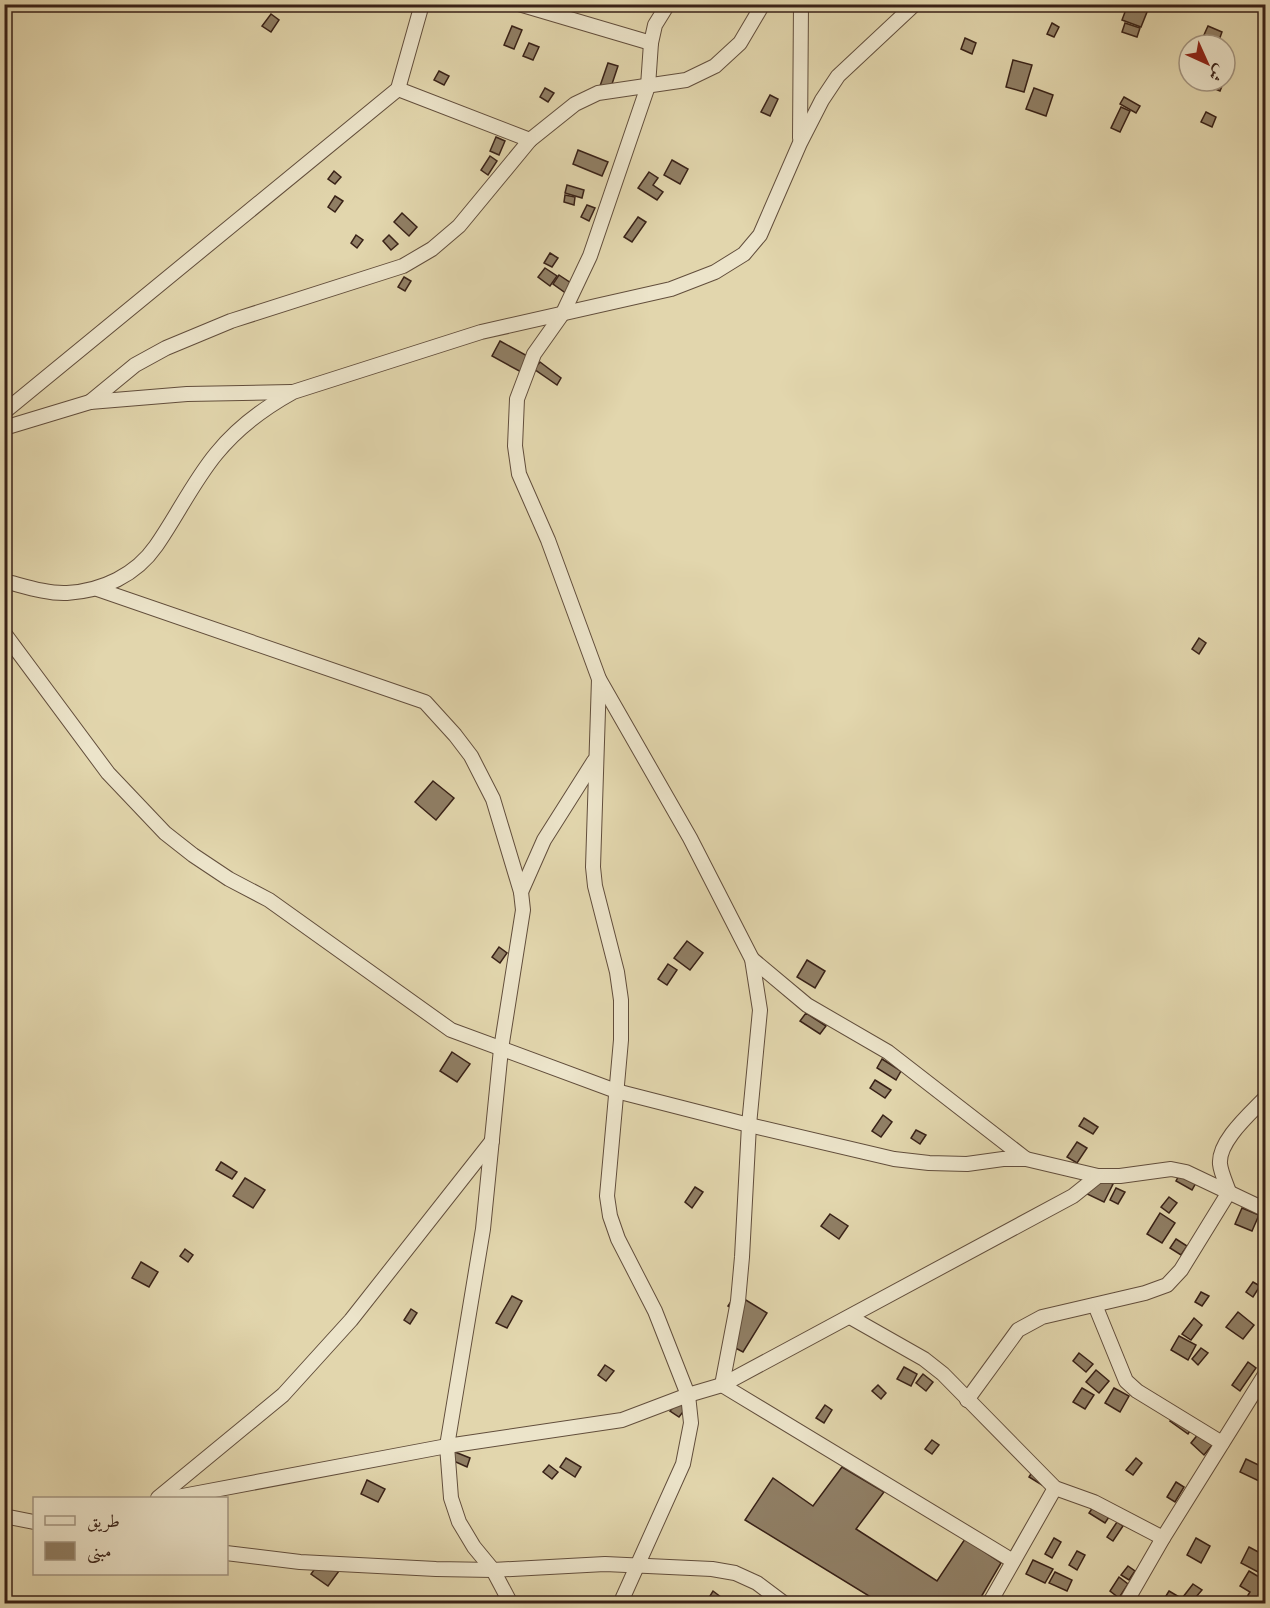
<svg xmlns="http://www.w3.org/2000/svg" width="1270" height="1608" font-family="'IM FELL French Canon',Amiri,serif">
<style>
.building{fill:#907f65;stroke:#382117;stroke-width:1.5}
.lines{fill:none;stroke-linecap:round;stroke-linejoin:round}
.minor-casing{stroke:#624e3c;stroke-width:16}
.minor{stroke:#ece4ca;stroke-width:14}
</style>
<rect width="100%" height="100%" fill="#e2d6ad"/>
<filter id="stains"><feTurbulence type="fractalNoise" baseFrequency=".00333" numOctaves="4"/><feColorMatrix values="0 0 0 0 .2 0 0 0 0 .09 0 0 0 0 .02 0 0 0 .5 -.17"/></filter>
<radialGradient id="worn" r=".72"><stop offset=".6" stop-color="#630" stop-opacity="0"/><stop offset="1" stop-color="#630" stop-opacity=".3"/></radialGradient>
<g class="building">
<polygon points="1128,4 1143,4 1149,7 1141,27 1122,20"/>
<polygon points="271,14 279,20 271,32 262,26"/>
<polygon points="1052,23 1059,27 1054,37 1047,34"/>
<polygon points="1125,23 1140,28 1137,37 1122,32"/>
<polygon points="512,26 522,30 514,49 504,45"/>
<polygon points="1208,26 1222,32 1218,43 1203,37"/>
<polygon points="965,38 976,43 972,54 961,49"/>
<polygon points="529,43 539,47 533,60 523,56"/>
<polygon points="1013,60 1032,65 1024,92 1006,87"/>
<polygon points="608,63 618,66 610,90 600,86"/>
<polygon points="439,71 449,76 444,85 434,80"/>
<polygon points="1196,81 1224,81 1220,91"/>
<polygon points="545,88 554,93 548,102 540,97"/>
<polygon points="1034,88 1053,95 1046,116 1026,109"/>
<polygon points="770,95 778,99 770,116 761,112"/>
<polygon points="1124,97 1140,106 1136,113 1120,104"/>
<polygon points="1121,107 1130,111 1120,132 1111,128"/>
<polygon points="1206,112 1216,117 1212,127 1201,122"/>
<polygon points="496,137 505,141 499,155 490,151"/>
<polygon points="578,150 608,162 602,176 573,164"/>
<polygon points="490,156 497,161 488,175 481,170"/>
<polygon points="672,160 688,169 680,184 664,175"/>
<polygon points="334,171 341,177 335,184 328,179"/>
<polygon points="649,172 658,178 653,185 663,192 657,200 638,188"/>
<polygon points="567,185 584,190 582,198 565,193"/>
<polygon points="565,195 575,197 574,205 564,202"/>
<polygon points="335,196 343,201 335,212 328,207"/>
<polygon points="587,205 595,208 589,221 581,217"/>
<polygon points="402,213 417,227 409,236 394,222"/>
<polygon points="638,217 646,222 632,242 624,237"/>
<polygon points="356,235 363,240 357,248 351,243"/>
<polygon points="389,235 398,244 391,250 383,241"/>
<polygon points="550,253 558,258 552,267 544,263"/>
<polygon points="545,268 557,276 550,286 538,277"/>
<polygon points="559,275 574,285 567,294 553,284"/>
<polygon points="404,277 411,281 405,291 398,287"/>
<polygon points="500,341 531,358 523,373 492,356"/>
<polygon points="540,362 561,378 557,385 534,369"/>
<polygon points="1199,638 1206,643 1199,654 1192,649"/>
<polygon points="433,781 454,798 436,820 415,802"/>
<polygon points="687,941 703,953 690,970 674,958"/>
<polygon points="499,947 507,953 500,963 492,957"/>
<polygon points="807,960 825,971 815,988 797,977"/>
<polygon points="668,964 677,970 667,985 658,979"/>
<polygon points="806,1013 826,1026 820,1034 800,1021"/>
<polygon points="452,1052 470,1064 457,1082 440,1071"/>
<polygon points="882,1059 901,1071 896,1080 877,1068"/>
<polygon points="875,1080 891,1090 885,1098 870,1088"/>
<polygon points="883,1115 892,1122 881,1137 872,1131"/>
<polygon points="1084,1118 1098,1127 1093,1134 1079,1126"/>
<polygon points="916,1130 926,1135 920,1144 911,1138"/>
<polygon points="1077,1142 1087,1148 1077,1163 1067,1157"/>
<polygon points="221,1162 237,1172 232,1179 216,1170"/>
<polygon points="1181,1172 1197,1181 1192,1190 1176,1181"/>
<polygon points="1094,1175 1113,1184 1104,1202 1085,1193"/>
<polygon points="245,1178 265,1190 253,1208 233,1196"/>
<polygon points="695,1187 703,1192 692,1208 685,1202"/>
<polygon points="1116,1188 1125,1192 1118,1204 1110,1200"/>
<polygon points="1169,1197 1177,1203 1169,1213 1161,1207"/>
<polygon points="1242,1208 1259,1215 1252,1231 1235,1224"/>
<polygon points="1160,1213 1175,1223 1162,1243 1147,1234"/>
<polygon points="830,1214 848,1226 839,1239 821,1226"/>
<polygon points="1176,1239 1187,1246 1181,1255 1170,1248"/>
<polygon points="185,1249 193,1255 188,1262 180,1256"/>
<polygon points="141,1262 158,1272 149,1287 132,1278"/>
<polygon points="1266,1263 1266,1278 1259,1274"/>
<polygon points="1253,1282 1260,1286 1253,1297 1246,1292"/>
<polygon points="1201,1292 1209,1296 1202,1306 1195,1302"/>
<polygon points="736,1294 767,1313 743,1352 724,1342 741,1314 728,1306"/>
<polygon points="512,1296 522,1301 507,1328 496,1323"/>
<polygon points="411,1309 417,1313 410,1324 404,1320"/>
<polygon points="1238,1312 1254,1325 1243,1339 1226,1327"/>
<polygon points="1194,1318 1202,1325 1191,1340 1182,1334"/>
<polygon points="1179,1336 1196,1345 1188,1360 1171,1350"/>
<polygon points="1201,1348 1208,1353 1198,1365 1192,1359"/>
<polygon points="1079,1353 1093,1364 1086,1372 1073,1361"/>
<polygon points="1248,1362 1256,1368 1240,1391 1232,1385"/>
<polygon points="605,1365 614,1371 606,1381 598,1375"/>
<polygon points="904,1367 917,1374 911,1386 897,1379"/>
<polygon points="1096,1370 1109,1381 1099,1393 1086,1382"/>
<polygon points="923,1374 933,1382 926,1391 916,1383"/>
<polygon points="878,1385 886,1393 881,1399 872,1391"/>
<polygon points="1082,1388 1094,1395 1085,1409 1073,1402"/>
<polygon points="1114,1388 1129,1396 1120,1412 1105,1403"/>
<polygon points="678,1402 686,1408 679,1417 670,1411"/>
<polygon points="825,1405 832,1410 824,1423 816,1418"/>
<polygon points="1177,1412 1194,1425 1188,1434 1170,1421"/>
<polygon points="1199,1433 1213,1444 1204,1455 1191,1443"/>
<polygon points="932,1440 939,1445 932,1454 925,1449"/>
<polygon points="450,1450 470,1458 467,1467 447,1458"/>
<polygon points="566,1458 581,1467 575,1477 560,1467"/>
<polygon points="1136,1458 1142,1463 1133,1475 1126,1470"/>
<polygon points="1246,1459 1265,1468 1259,1481 1240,1472"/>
<polygon points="549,1465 558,1472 552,1479 543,1472"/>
<polygon points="842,1467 884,1492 856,1529 937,1581 965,1539 1001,1563 977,1604 882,1604 745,1520 773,1478 813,1506"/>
<polygon points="1034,1469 1047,1477 1042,1485 1029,1477"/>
<polygon points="367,1480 385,1489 378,1502 361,1494"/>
<polygon points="1176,1482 1184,1487 1175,1502 1167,1497"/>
<polygon points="1095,1504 1111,1514 1105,1523 1089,1513"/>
<polygon points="1117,1522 1123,1526 1113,1541 1107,1537"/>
<polygon points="1266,1528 1266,1542 1260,1539"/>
<polygon points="1054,1538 1061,1542 1052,1558 1045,1554"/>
<polygon points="1196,1538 1210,1546 1201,1563 1187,1555"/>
<polygon points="1249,1547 1266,1556 1258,1572 1241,1563"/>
<polygon points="1077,1551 1085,1555 1077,1570 1069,1565"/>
<polygon points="322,1559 339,1571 328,1586 311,1574"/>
<polygon points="1033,1560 1053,1569 1045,1583 1026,1574"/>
<polygon points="1128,1566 1135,1571 1129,1580 1121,1575"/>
<polygon points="1249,1571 1266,1581 1266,1593 1261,1591 1253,1604 1245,1600 1250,1592 1240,1586"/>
<polygon points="1055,1572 1072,1580 1067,1591 1049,1583"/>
<polygon points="1119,1577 1128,1584 1119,1598 1110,1591"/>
<polygon points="1193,1584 1202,1590 1196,1597 1204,1604 1191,1604 1183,1597"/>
<polygon points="713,1591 730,1604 705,1604"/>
<polygon points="1169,1591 1181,1598 1178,1604 1161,1604"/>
</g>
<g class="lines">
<defs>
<g id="minor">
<polyline points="519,4 651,43"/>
<polyline points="668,4 655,25 651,43 648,86 590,256 563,313 534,354 517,399 515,446 519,474 548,540 599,679 690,838 752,959 760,1010 749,1125 742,1257 738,1301 722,1385"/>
<polyline points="398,89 530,140"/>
<polyline points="800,138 801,4"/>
<polyline points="90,402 135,365 166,348 231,321 403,266 432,249 459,226 530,140 575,104 598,93 686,80 715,66 740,43 763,4"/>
<polyline points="4,412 398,89 422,4"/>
<polyline points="4,428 90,402 187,394 291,392"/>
<path d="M4,581C24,586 47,594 67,593C102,591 136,575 156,546C177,516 193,482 216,454C237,428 264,408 293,392L481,332L671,289L715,272L744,254L760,235L800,143L822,100L838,76L915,4"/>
<polyline points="97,589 425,702 455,735 471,756 493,799 521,892 523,910 501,1049 483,1229 447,1446 451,1498 459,1522 474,1547 493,1570 511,1604"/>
<polyline points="4,633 108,773 165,833 193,855 229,879 269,900 451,1030 616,1091 749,1125 894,1159 929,1163 967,1164 1003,1159 1026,1159 1098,1176 1120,1176 1171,1169 1186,1172 1266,1210"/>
<polyline points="599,679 593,867 595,886 617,972 621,1000 621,1040 607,1196 610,1216 618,1239 655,1311 688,1395 691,1423 683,1464 620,1604"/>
<polyline points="521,892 544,840 594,761"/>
<polyline points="752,959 807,1005 888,1052 1026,1159"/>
<polyline points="1095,1305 1126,1381 1137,1391 1222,1443"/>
<polyline points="850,1317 924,1359 943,1374 1055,1488 1094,1502 1163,1538"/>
<polyline points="722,1385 1013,1561"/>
<path d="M967,1400L1018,1330L1042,1317L1145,1293L1167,1285L1181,1270L1229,1192C1226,1183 1221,1173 1220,1164C1218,1141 1251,1113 1266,1097"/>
<polyline points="158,1498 283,1395 351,1320 492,1141"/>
<polyline points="172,1498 447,1446 622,1420 688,1395 722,1385 1073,1196 1098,1176"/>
<polyline points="4,1516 34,1522"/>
<polyline points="226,1553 300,1562 436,1569 493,1570 605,1564 712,1569 735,1573 757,1583 785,1604"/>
<polyline points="989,1604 1055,1488"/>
<polyline points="1125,1604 1163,1538 1266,1373"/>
</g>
</defs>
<use href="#minor" class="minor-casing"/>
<use href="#minor" class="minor"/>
</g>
<rect width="1270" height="1608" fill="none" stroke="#e2d6ad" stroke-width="24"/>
<rect x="6" y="6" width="1258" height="1596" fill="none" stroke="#382117" stroke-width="3"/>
<rect x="12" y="12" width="1246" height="1584" fill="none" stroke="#382117" stroke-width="1.5"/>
<rect x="33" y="1497" width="195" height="78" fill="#ece4ca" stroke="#a49682" stroke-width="1.5"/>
<rect x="45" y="1516" width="30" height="9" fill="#ece4ca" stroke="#a49682" stroke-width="1.5"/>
<text x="87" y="1527" font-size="18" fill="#382117">طريق</text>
<rect x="45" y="1542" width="30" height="18" fill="#907f65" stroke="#a49682" stroke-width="1.5"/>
<text x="87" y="1557" font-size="18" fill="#382117">مبنى</text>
<g transform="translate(1207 63) rotate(135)"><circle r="28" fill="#ece4ca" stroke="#a49682" stroke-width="1.5"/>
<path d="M0-4.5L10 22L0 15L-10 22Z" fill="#8f2418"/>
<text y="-9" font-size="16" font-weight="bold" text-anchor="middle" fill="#382117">ش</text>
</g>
<rect width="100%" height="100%" filter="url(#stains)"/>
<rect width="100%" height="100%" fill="url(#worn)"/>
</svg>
